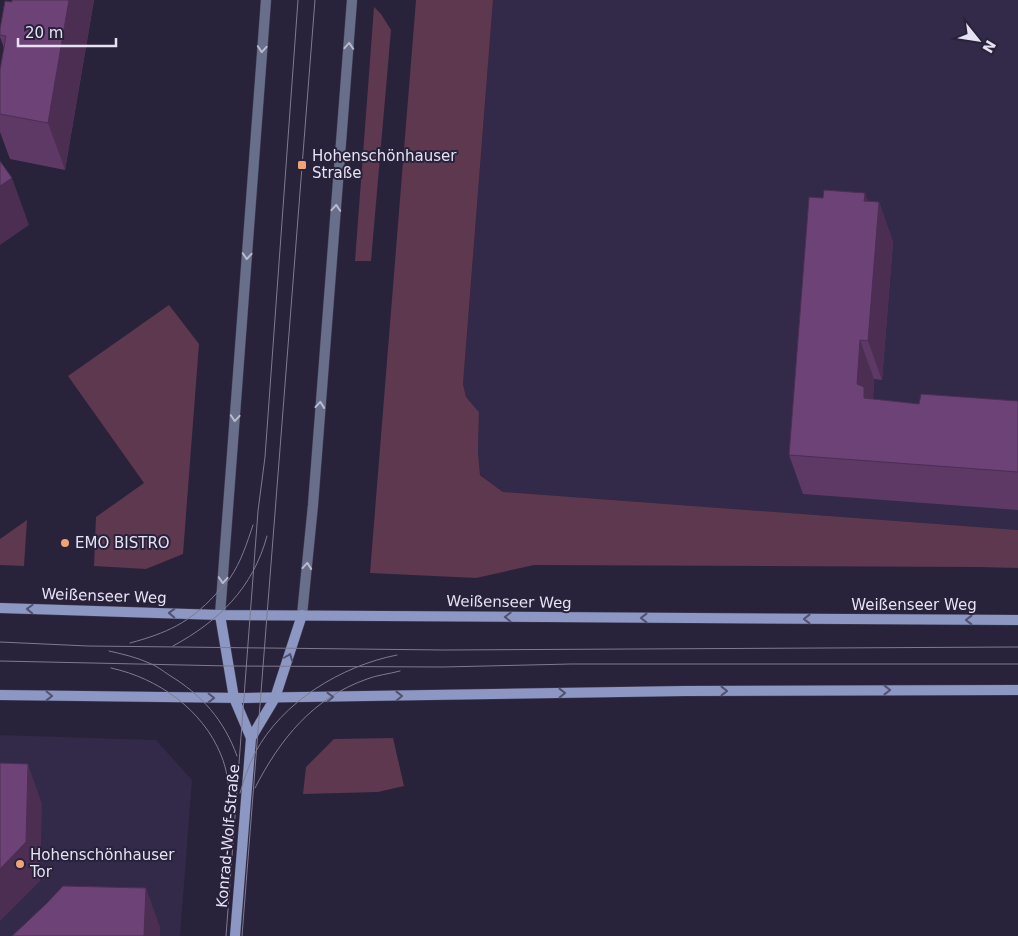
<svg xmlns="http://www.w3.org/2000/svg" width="1018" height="936" font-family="'DejaVu Sans',sans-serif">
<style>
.built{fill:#332949}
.green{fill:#5d384f}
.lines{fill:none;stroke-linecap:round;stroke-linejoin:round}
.tertiary-casing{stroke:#433d55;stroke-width:11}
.secondary-casing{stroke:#433d55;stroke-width:11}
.tertiary{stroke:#686f8a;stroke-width:10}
.secondary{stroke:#8c97c3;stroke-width:10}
.tram{stroke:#7f7a8f;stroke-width:1}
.wall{fill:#5e3966}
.shaded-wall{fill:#4c2e53}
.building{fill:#6d4277;stroke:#4c2e53}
.oneway{stroke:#babace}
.oneway2{stroke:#515171}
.poi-dot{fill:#efa376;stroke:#29223b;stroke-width:2}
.labels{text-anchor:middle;stroke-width:4;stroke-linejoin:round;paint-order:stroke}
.poi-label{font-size:15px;fill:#e6e2f3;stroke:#29223b;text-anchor:start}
.street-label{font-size:15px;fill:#e6e2f3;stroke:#29223b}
</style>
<rect width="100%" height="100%" fill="#29223b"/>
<g class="built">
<polygon points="493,0 1018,0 1018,530 503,492 480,474 478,452 479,412 466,397 463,384"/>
<polygon points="0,735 156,740 192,780 180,936 0,936"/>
</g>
<g class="green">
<polygon points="416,0 493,0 463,384 466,397 479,412 478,452 480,475 503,492 1018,530 1018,568 978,567 534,565 476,578 370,573"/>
<polygon points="374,7 381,14 391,30 371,261 355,261"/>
<polygon points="169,305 199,344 183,554 146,569 94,566 96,517 144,483 68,376"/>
<polygon points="27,520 24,566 0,565 0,539"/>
<polygon points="393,738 404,786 378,792 303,794 306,767 334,739"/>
</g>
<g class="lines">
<defs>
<g id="tertiary">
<polyline points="220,615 266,0"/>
<polyline points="302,615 313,505 352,0"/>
</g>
<g id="secondary">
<polyline points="0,608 220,615 1018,620"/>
<polyline points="220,615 234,698 251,738"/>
<polyline points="0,695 244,698 685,691 1018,690"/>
<polyline points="235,936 251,738 275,698 302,615"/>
</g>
</defs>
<use href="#tertiary" class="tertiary-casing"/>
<use href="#secondary" class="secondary-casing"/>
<use href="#tertiary" class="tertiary"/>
<use href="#secondary" class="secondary"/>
<g class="tram">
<polyline points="0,642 88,646 444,650 1018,647"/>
<path d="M130,643C167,633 189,623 215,595C220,589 226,584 230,578C241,562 247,543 253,525"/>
<path d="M173,646C219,621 253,588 267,536"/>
<path d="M109,651C122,654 136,657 149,663C157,666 163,671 169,675C202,695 224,720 237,756"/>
<polyline points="0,661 229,666 443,667 571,664 1018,664"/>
<path d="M111,668C158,678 203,710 221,755C227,769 229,786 230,801"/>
<path d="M255,788C280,739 313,698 367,679C377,675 389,674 400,671"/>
<path d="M240,793C244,779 249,765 255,753C282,702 341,666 397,655"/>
<polyline points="226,936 258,511 265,457 298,0"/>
<polyline points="242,936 315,0"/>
</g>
</g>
<g class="wall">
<polygon points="12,0 94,0 65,170 10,159 0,132 0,70 4,48 0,37 0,29"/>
<polygon points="868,201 879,202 893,242 882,380 874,379 873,399 919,404 1018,401 1018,510 803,494 789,455"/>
</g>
<g class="shaded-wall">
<polygon points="69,0 94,0 65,170 48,123"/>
<polygon points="12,178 29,225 0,245 0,186"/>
<polygon points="865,193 877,226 879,202 893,242 882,380 868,341"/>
<polygon points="860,340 874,379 872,409 878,438 857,384"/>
<polygon points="28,764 42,804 40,881 0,921 0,869"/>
<polygon points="146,888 160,927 160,936 144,936"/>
</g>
<g class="building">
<polygon points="12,0 69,0 48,123 0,114 0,70 6,36 0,35 0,29 5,1 12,2"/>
<polygon points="0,161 12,178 0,186"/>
<polygon points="824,190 865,193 864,201 879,202 868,341 860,340 857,384 864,387 864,398 919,404 921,394 1018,401 1018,472 789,455 809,197 823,198"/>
<polygon points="0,763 28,764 26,842 0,869"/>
<polygon points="63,886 146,888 144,936 12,936 46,904"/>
</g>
<defs><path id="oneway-chevron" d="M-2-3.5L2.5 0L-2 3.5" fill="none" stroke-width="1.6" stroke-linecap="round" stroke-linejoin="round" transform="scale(1.25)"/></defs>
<g class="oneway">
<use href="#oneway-chevron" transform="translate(349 46) rotate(-86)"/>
<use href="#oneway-chevron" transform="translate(262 49) rotate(94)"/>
<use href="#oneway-chevron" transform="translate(336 208) rotate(-86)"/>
<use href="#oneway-chevron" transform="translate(247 256) rotate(94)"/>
<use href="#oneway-chevron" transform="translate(320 405) rotate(-85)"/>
<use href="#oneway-chevron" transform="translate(235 418) rotate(94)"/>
<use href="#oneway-chevron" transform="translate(307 566) rotate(-85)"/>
<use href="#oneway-chevron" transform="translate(223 580) rotate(94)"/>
</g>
<g class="oneway2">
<use href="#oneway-chevron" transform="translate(30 609) rotate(-178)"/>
<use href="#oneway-chevron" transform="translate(172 613) rotate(-178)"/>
<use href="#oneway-chevron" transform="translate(508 617) rotate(-179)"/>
<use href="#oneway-chevron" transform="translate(644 618) rotate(-180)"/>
<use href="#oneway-chevron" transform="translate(807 619) rotate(-180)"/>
<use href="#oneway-chevron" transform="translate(969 620) rotate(-180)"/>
<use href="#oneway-chevron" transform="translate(289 657) rotate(-69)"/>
<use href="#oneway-chevron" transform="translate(887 690)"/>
<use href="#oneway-chevron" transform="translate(724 691)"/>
<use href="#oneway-chevron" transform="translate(562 693) rotate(-1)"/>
<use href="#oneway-chevron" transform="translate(49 696) rotate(1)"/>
<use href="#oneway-chevron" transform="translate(399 696) rotate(-1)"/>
<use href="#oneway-chevron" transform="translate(330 697) rotate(-1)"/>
<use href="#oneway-chevron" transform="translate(211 698) rotate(1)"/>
</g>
<g class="poi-dot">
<rect x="297" y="160" width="10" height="10" rx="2.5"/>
<circle cx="65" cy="543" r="5"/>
<circle cx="20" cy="864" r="5"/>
</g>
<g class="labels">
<g class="poi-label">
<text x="312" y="161">Hohenschönhauser<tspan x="312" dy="17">Straße</tspan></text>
<text x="75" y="548">EMO BISTRO</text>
<text x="30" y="860">Hohenschönhauser<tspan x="30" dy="17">Tor</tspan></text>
</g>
<g class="street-label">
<text transform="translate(104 596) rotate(2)" y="5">Weißenseer Weg</text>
<text transform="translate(509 602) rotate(1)" y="5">Weißenseer Weg</text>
<text x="914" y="610">Weißenseer Weg</text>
<text transform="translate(228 836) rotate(-85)" y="5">Konrad-Wolf-Straße</text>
</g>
</g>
<g transform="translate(978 40) rotate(120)" stroke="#29223b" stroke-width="4" paint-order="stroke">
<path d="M0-4L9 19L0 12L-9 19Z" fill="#e6e2f3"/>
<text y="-8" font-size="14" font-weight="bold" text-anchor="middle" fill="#e6e2f3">N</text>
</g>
<path d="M18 38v8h98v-8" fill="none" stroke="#e6e2f3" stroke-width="2.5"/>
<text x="25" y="38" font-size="15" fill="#e6e2f3" stroke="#29223b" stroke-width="4" paint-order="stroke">20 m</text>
</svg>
